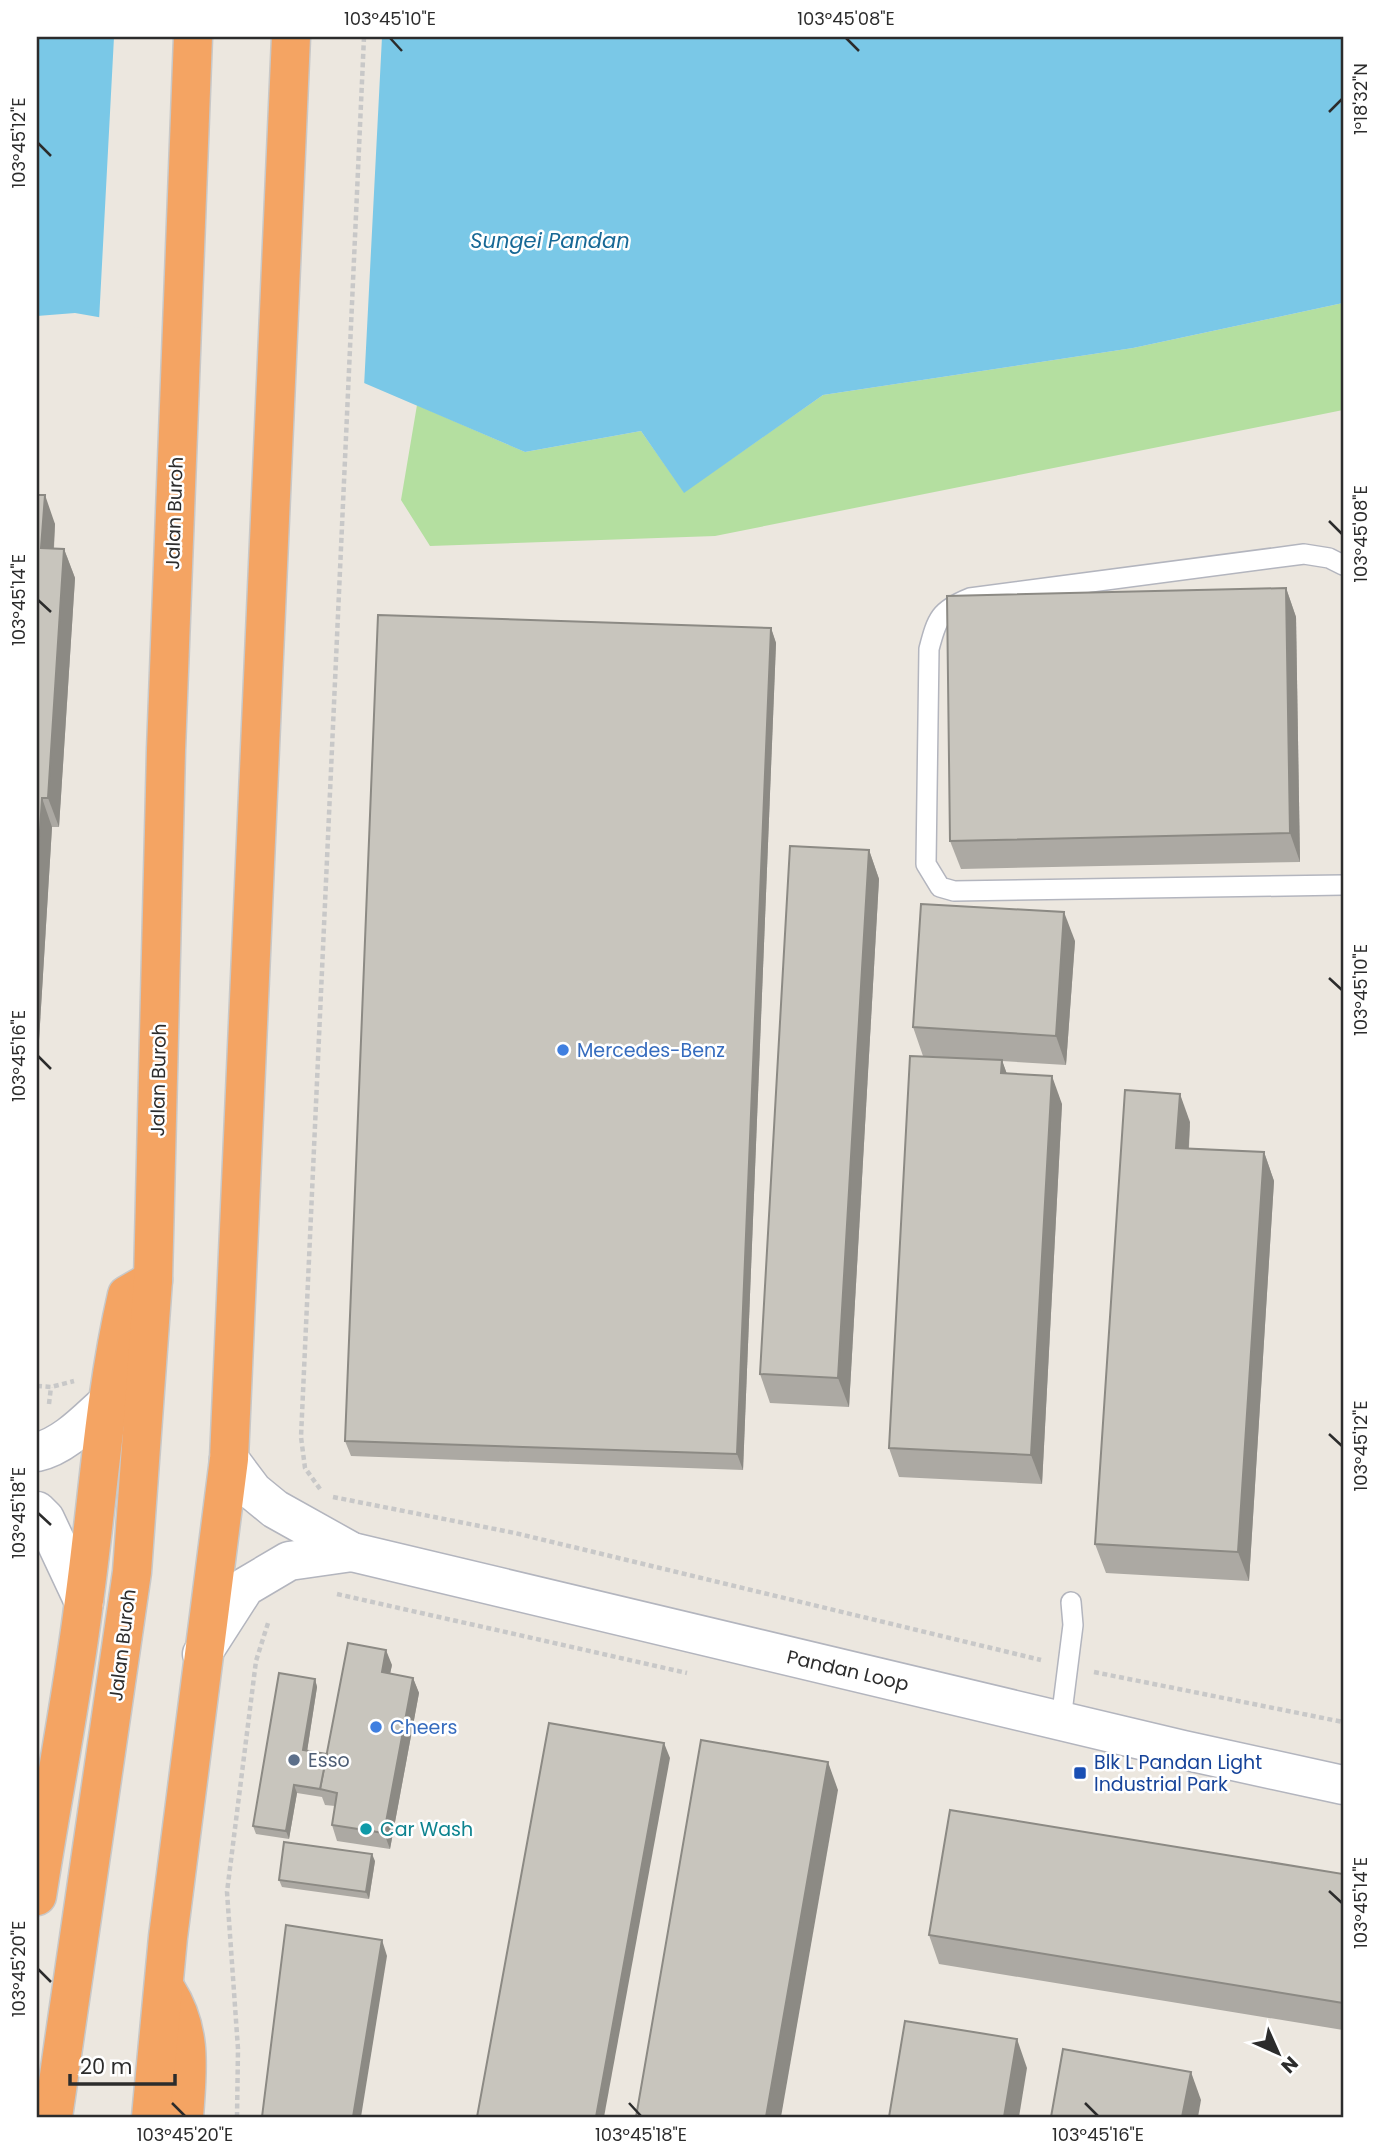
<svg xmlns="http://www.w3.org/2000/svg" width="1380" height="2154" font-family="Poppins,sans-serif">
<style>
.green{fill:#b4dfa0}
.water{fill:#7ac8e7}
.pier{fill:#ece7df}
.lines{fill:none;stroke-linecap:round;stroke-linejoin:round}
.lane-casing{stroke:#b3b5be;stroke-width:22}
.street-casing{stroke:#b3b5be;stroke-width:41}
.highway-casing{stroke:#c8c8c8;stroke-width:41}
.path{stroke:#c8c8c8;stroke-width:4.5;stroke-dasharray:5 3.5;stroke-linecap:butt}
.lane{stroke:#fff;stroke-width:19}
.street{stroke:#fff;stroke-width:38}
.highway{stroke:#f4a463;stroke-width:38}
.wall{fill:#aca9a3}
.shaded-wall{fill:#8c8a84}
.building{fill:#c8c5bd;stroke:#8c8a84;stroke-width:2}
.ticks{fill:none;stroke:#2c2c2c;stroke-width:2.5}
.shop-dot{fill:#3f7fe0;stroke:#fff;stroke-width:2.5}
.service-dot{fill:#5c6f8a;stroke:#fff;stroke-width:2.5}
.transit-dot{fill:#1a4fb4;stroke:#fff;stroke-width:2.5}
.culture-dot{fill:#0f9aa8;stroke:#fff;stroke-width:2.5}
.labels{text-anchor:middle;stroke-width:5;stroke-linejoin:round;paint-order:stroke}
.street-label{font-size:19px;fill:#2c2c2c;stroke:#fff}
.shop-label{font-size:19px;fill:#366cbe;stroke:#fff;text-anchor:start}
.service-label{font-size:19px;fill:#4e5e75;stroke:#fff;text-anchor:start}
.transit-label{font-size:19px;fill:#164399;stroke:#fff;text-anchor:start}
.culture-label{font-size:19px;fill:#0d838f;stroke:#fff;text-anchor:start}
.water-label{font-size:21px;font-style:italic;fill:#176895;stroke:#fff}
.neatline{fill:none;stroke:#2c2c2c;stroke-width:2.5}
.ticks-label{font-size:18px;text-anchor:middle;fill:#2c2c2c}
</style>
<rect width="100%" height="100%" fill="#ece7df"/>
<polygon class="green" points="1343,303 1343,410 715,536 430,546 401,500 417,405 525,452 641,431 684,492 823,395 1133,348"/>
<polygon class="water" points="37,37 1343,37 1343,303 1133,348 823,395 684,493 641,431 525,452 287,350 75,313 37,316"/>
<polygon class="pier" points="114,37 382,37 364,387 286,353 99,321"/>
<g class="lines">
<defs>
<g id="lane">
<path d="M1343,565L1329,558L1304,554L970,598C940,610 937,618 929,649L926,864L940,887L954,891L1343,885"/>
<polyline points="1061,1720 1073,1625 1071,1602"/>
</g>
<g id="street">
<path d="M37,1452C64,1446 87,1421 107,1403"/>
<polyline points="229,1459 253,1491 275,1509 352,1552 1183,1750 1343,1785"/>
<polyline points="37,1511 45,1519 84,1602"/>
<polyline points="202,1654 245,1587 289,1561 352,1552"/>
</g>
<g id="highway">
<path d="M37,1896C52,1798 72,1699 84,1601C98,1499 104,1395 127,1295L153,1280"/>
<path d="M167,1991C193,2032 187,2071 184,2117"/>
<polyline points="53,2117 132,1572 153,1280 166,750 193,37"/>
<polyline points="151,2117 168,1937 229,1459 291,37"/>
</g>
</defs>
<use href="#lane" class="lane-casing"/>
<use href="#street" class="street-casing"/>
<use href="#highway" class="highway-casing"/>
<g class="path">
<polyline points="37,1386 51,1387 74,1381"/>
<polyline points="49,1404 51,1387"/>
<polyline points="320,1489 305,1468 301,1437 364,37"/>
<polyline points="333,1497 515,1533 1041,1660"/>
<polyline points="337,1594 687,1673"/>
<polyline points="1094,1672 1343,1722"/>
<polyline points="237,2117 238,2049 227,1892 256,1661 268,1623"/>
</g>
<use href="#lane" class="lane"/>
<use href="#street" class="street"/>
<use href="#highway" class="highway"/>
</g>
<g class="wall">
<polygon points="37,495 55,524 54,549 64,549 75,578 59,827 52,827 37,1073"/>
<polygon points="1286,588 1296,617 1300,862 961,869 950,841"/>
<polygon points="771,628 776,643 743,1470 351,1456 345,1441"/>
<polygon points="869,850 879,879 849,1407 770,1403 760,1374"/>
<polygon points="1075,941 1066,1065 1002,1061 1007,1074 1062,1104 1042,1484 899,1477 889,1448 971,1059 923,1056 913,1027"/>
<polygon points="1190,1122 1189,1148 1264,1152 1274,1181 1249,1581 1106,1573 1095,1544"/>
<polygon points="392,1665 390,1674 413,1678 419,1693 390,1849 337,1841 332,1825 335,1806 325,1805 322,1797 297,1793 289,1839 256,1834 253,1826 315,1679 317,1687 307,1751 327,1754"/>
<polygon points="375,1861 369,1899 282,1887 279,1880"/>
<polygon points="1343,1874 1343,2030 939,1964 929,1935"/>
</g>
<g class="shaded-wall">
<polygon points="45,495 55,524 52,577 41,548"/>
<polygon points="64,549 75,578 59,827 48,798"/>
<polygon points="1286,588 1296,617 1300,862 1290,833"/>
<polygon points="771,628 776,643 743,1470 737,1454"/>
<polygon points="42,798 52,827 37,1073 37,879"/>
<polygon points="869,850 879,879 849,1407 838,1378"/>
<polygon points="1064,912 1075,941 1066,1065 1056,1036"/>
<polygon points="1002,1060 1012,1089 1001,1073"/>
<polygon points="1052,1076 1062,1104 1042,1484 1031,1455"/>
<polygon points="1180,1094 1190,1122 1187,1177 1176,1148"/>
<polygon points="1264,1152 1274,1181 1249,1581 1238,1552"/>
<polygon points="386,1650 392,1665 387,1687 382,1672"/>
<polygon points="413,1678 419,1693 390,1849 384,1833"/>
<polygon points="315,1679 317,1687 306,1758 303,1750"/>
<polygon points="664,1743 670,1758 604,2117 596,2117"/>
<polygon points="828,1762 838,1790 781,2117 766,2117"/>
<polygon points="294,1785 297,1793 289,1839 286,1831"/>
<polygon points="372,1854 375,1861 369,1899 366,1892"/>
<polygon points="382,1940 387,1956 361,2117 353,2117"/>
<polygon points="1017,2039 1027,2068 1019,2117 1004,2117"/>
<polygon points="1191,2072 1201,2100 1198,2117 1182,2117"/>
</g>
<g class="building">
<polygon points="37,495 45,495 41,548 64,549 48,798 42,798 37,879"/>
<polygon points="1286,588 1290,833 950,841 947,596"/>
<polygon points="378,615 771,628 737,1454 345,1441"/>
<polygon points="790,846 869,850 838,1378 760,1374"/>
<polygon points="921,904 1064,912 1056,1036 913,1027"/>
<polygon points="910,1056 1002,1060 1001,1073 1052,1076 1031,1455 889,1448"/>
<polygon points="1125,1090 1180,1094 1176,1148 1264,1152 1238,1552 1095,1544"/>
<polygon points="348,1643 386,1650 382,1672 413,1678 384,1833 332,1825 337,1793 320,1789"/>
<polygon points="279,1673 315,1679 303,1750 327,1754 320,1789 294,1785 286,1831 253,1826"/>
<polygon points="549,1723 664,1743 596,2117 477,2117"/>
<polygon points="701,1740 828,1762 766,2117 636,2117"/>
<polygon points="950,1810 1343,1874 1343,2003 929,1935"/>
<polygon points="284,1842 372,1854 366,1892 279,1880"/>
<polygon points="286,1925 382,1940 353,2117 262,2117"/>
<polygon points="905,2021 1017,2039 1004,2117 889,2117"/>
<polygon points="1063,2049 1191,2072 1182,2117 1051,2117"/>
</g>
<path class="ticks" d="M390,38L402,51M846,38L859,51M1329,112L1342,99M38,143L51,156M1329,521L1342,534M38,600L51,612M1329,978L1342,990M38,1056L51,1069M1329,1434L1342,1446M38,1513L51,1525M1329,1891L1342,1903M38,1969L51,1982M172,2103L185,2116M629,2103L641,2116M1085,2103L1098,2116"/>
<g class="shop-dot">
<circle cx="563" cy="1050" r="7"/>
<circle cx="376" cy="1727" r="7"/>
</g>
<circle class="service-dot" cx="294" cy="1760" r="7"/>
<rect class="transit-dot" x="1073" y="1766" width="14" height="14" rx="3.5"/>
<circle class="culture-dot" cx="366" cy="1829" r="7"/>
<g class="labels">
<g class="street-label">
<text transform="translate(174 513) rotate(-88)" y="7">Jalan Buroh</text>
<text transform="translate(158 1080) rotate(-89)" y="7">Jalan Buroh</text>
<text transform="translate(122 1645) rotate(-83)" y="7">Jalan Buroh</text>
<text transform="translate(848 1670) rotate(13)" y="7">Pandan Loop</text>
</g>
<g class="shop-label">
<text x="577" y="1057">Mercedes-Benz</text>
<text x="390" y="1734">Cheers</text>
</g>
<g class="service-label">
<text x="308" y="1767">Esso</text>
</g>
<g class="transit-label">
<text x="1094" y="1769">Blk L Pandan Light<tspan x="1094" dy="22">Industrial Park</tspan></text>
</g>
<g class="culture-label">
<text x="380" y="1836">Car Wash</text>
</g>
<g class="water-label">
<text x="550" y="248">Sungei Pandan</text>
</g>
</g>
<rect width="1380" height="2154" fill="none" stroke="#ffffff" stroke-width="77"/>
<g transform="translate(1278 2053) rotate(135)" stroke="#ffffff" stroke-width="5" paint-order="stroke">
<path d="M0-5L12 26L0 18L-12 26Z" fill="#2c2c2c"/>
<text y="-10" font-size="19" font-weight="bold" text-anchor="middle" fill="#2c2c2c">N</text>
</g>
<path d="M70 2074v10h105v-10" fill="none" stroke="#2c2c2c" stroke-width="3.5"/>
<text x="80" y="2074" font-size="21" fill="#2c2c2c" stroke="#ffffff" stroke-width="5" paint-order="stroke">20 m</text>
<rect x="38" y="38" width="1304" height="2078" class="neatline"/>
<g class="ticks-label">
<text x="390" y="25">103°45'10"E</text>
<text x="846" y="25">103°45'08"E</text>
<text transform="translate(1361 99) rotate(-90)" y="6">1°18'32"N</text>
<text transform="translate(19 143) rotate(-90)" y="6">103°45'12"E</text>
<text transform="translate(1361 534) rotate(-90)" y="6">103°45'08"E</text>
<text transform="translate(19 600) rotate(-90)" y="6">103°45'14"E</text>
<text transform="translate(1361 990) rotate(-90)" y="6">103°45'10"E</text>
<text transform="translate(19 1056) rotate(-90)" y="6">103°45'16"E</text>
<text transform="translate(1361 1446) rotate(-90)" y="6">103°45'12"E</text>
<text transform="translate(19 1513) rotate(-90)" y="6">103°45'18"E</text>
<text transform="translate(1361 1903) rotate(-90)" y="6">103°45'14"E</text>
<text transform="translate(19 1969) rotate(-90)" y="6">103°45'20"E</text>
<text x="185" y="2141">103°45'20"E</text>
<text x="641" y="2141">103°45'18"E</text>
<text x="1098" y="2141">103°45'16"E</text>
</g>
</svg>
